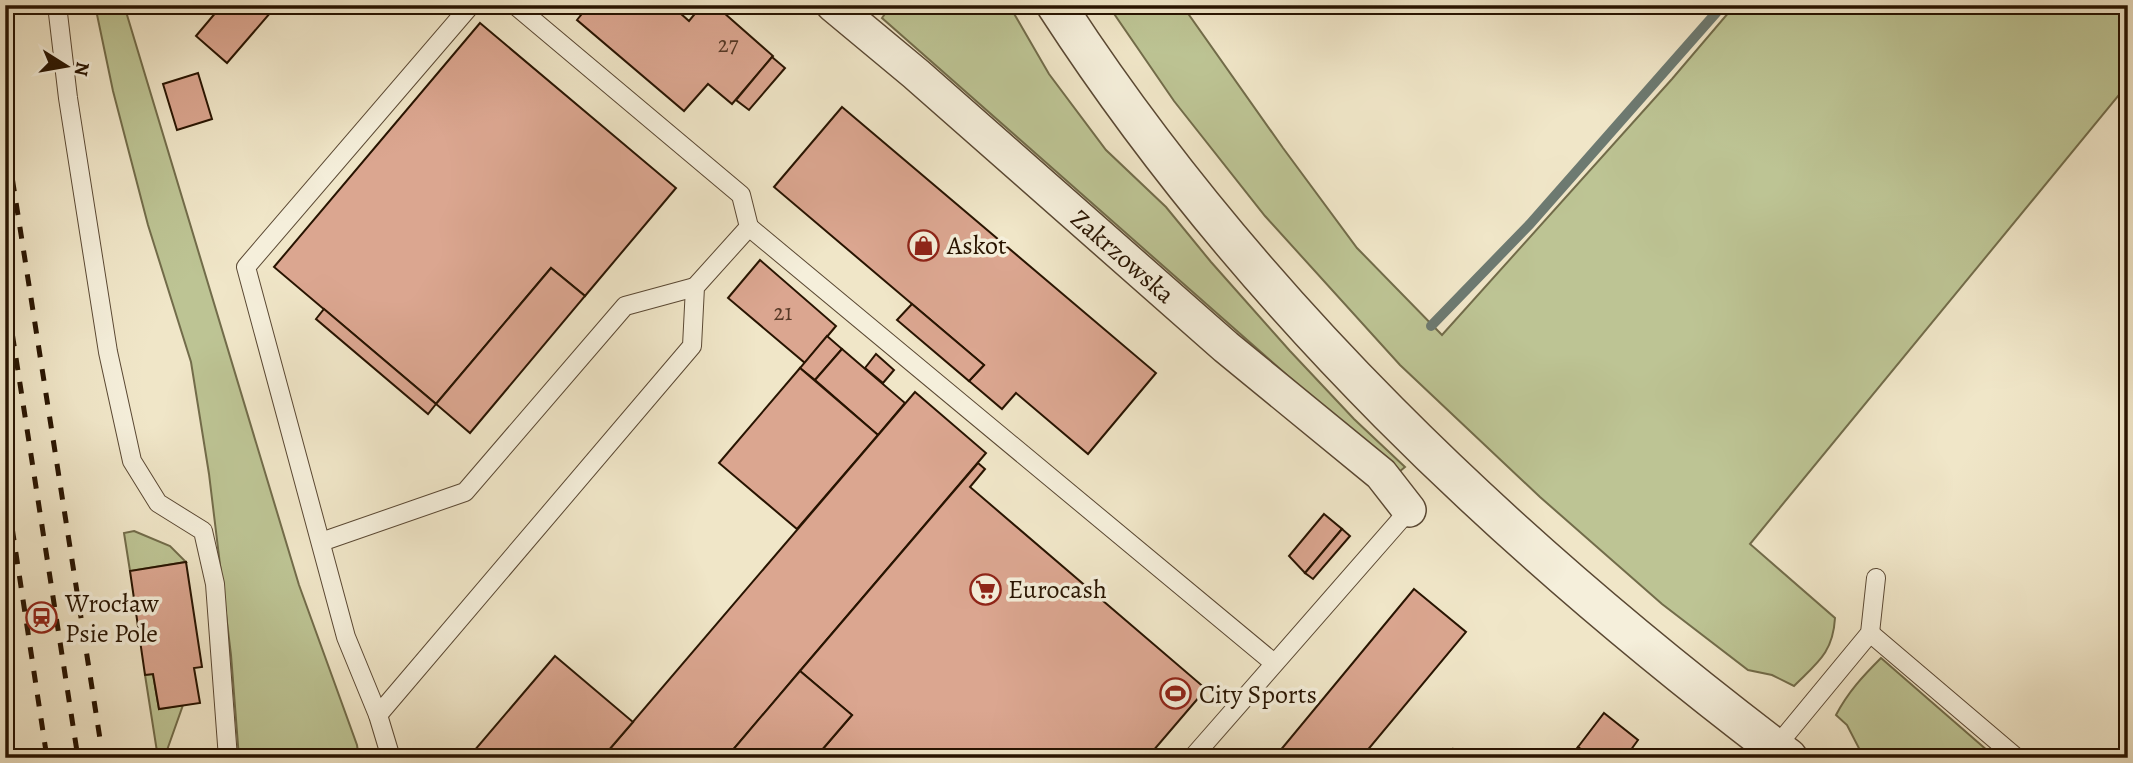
<svg xmlns="http://www.w3.org/2000/svg" width="2133" height="763" font-family="Alegreya,serif">
<style>
.green{fill:#bdc494;stroke:#726c4a;stroke-width:2}
.lines{fill:none;stroke-linecap:round;stroke-linejoin:round}
.stream{stroke:#6d7a71;stroke-width:10}
.building{fill:#dba690;stroke:#281401;stroke-width:2}
.service-casing{stroke:#5a4833;stroke-width:20}
.minor-casing{stroke:#5a4833;stroke-width:36}
.tertiary-casing{stroke:#5a4833;stroke-width:41}
.service{stroke:#f5efdb;stroke-width:18}
.minor{stroke:#f5efdb;stroke-width:33}
.tertiary{stroke:#f5efdb;stroke-width:38}
.rail{stroke:#281401;stroke-width:5;stroke-dasharray:12 12;stroke-linecap:butt}
.labels{text-anchor:middle;stroke-width:7;stroke-linejoin:round;paint-order:stroke}
.number-label{font-size:23px;fill:#553825}
.poi-label{font-size:26px;fill:#281401;stroke:#f5efdb;text-anchor:start}
.street-label{font-size:26px;fill:#281401;stroke:#f5efdb}
</style>
<rect width="100%" height="100%" fill="#f0e6c8"/>
<filter id="stains"><feTurbulence type="fractalNoise" baseFrequency=".00286" numOctaves="4"/><feColorMatrix values="0 0 0 0 .2 0 0 0 0 .09 0 0 0 0 .02 0 0 0 .5 -.17"/></filter>
<radialGradient id="worn" r=".72"><stop offset=".6" stop-color="#630" stop-opacity="0"/><stop offset="1" stop-color="#630" stop-opacity=".3"/></radialGradient>
<g class="green">
<polygon points="95,5 124,5 299,585 357,745 359,758 239,758 231,655 209,474 191,362 148,225 113,91"/>
<polygon points="881,5 1009,5 1049,74 1106,150 1166,207 1211,262 1290,351 1354,419 1405,467 1399,472 1339,421 882,18 887,11"/>
<path d="M1108,5H1182L1283,148L1357,248L1442,335L1672,79L1735,5H2128V84L1750,544L1835,618C1833,653 1817,663 1794,686L1772,675L1748,670L1662,604L1540,497L1400,365L1265,216L1174,101Z"/>
<polygon points="134,531 170,546 186,562 130,571 124,533"/>
<path d="M1881,658L1996,758H1864L1847,725L1836,715C1848,692 1863,676 1881,658Z"/>
<polygon points="153,674 159,709 183,705 166,753 167,758 158,758 145,675"/>
</g>
<g class="lines">
<polyline class="stream" points="1431,326 1530,224 1723,5"/>
</g>
<g class="building">
<polygon points="222,5 277,5 227,63 196,36"/>
<polygon points="589,5 671,5 689,21 702,5 715,5 773,56 732,104 708,84 684,111 577,20"/>
<polygon points="480,23 676,188 585,296 551,268 436,404 274,267"/>
<polygon points="772,57 785,68 749,110 736,100"/>
<polygon points="198,73 212,119 177,130 163,84"/>
<polygon points="842,107 1156,373 1088,454 1016,393 1002,409 969,381 984,365 774,187"/>
<polygon points="760,260 836,326 805,363 728,298"/>
<polygon points="551,268 585,296 470,433 436,404"/>
<polygon points="912,304 984,365 969,381 897,320"/>
<polygon points="324,309 436,404 428,414 316,319"/>
<polygon points="827,336 842,349 815,380 800,368"/>
<polygon points="842,349 905,403 878,435 815,380"/>
<polygon points="876,354 894,370 883,383 865,368"/>
<polygon points="800,368 878,435 797,529 719,463"/>
<polygon points="915,392 986,453 800,671 726,758 602,758"/>
<polygon points="978,463 985,469 970,487 1206,689 1147,758 815,758 852,715 800,671"/>
<polygon points="1324,514 1342,529 1305,573 1289,556"/>
<polygon points="1342,529 1350,536 1313,579 1305,573"/>
<polygon points="186,562 202,667 194,668 200,703 159,709 153,674 145,675 130,571"/>
<polygon points="1414,589 1466,632 1361,758 1274,758"/>
<polygon points="555,656 633,722 602,758 468,758"/>
<polygon points="800,671 852,715 815,758 726,758"/>
<polygon points="1604,713 1638,740 1625,758 1591,758 1578,747"/>
<polygon points="1578,747 1591,758 1569,758"/>
<polygon points="1453,749 1464,758 1445,758"/>
</g>
<g class="lines">
<defs>
<g id="service">
<polyline points="57,5 68,98 108,352 132,461 158,503 203,531 215,584 228,758"/>
<polyline points="749,227 1274,663"/>
<polyline points="321,542 465,492 625,306 695,287"/>
<polyline points="1870,633 2017,758"/>
<polyline points="378,715 692,346 695,287 749,227 741,195 515,5"/>
<polyline points="1775,748 1870,633 1876,578"/>
<polyline points="391,758 378,715 346,637 246,267 471,5"/>
<polyline points="1192,758 1409,510"/>
</g>
<polyline id="minor" points="833,5 916,74 1226,347 1381,474 1409,510"/>
<path id="tertiary" d="M1056,5C1248,301 1508,546 1788,758"/>
</defs>
<use href="#service" class="service-casing"/>
<use href="#minor" class="minor-casing"/>
<use href="#tertiary" class="tertiary-casing"/>
<use href="#service" class="service"/>
<use href="#minor" class="minor"/>
<use href="#tertiary" class="tertiary"/>
<g class="rail">
<polyline points="5,132 103,758"/>
<polyline points="5,287 78,758"/>
<polyline points="5,481 47,758"/>
</g>
</g>
<defs>
<symbol id="shop-ring" viewBox="-11 -11 22 22"><circle r="9.5" fill="#f5efdb" stroke="#8f2418" stroke-width="1.5"/><path d="M-5-2.5h2.3a2.7 3.5 0 0 1 5.4 0H5L5.5 6h-11ZM-1.5-2.5h3a1.5 2.3 0 0 0-3 0Z" fill="#8f2418"/></symbol>
<symbol id="supermarket-ring" viewBox="-11 -11 22 22"><circle r="9.5" fill="#f5efdb" stroke="#8f2418" stroke-width="1.5"/><path d="M-6-5.5h2.5l.6 2H6L4.5 2H-2.5L-4.4-4H-6ZM-1.5 3.2a1.3 1.3 0 1 0 .1 0ZM3 3.2a1.3 1.3 0 1 0 .1 0Z" fill="#8f2418"/></symbol>
<symbol id="station-ring" viewBox="-11 -11 22 22"><circle r="9.5" fill="#f5efdb" stroke="#8f2418" stroke-width="1.5"/><path d="M-3-6H3Q5-6 5-4V2Q5 4 3 4L4.5 6H3L1.5 4h-3L-3 6H-4.5L-3 4Q-5 4-5 2V-4Q-5-6-3-6ZM-3.5-4v3h7v-3ZM-3.5 1v1.5H-2V1ZM2 1v1.5H3.5V1Z" fill="#8f2418"/></symbol>
<symbol id="stadium-ring" viewBox="-11 -11 22 22"><circle r="9.5" fill="#f5efdb" stroke="#8f2418" stroke-width="1.5"/><path d="M0-5a6.5 5 0 1 0 0 10a6.5 5 0 1 0 0-10ZM-3.5-1.8h7v3.6h-7Z" fill="#8f2418"/></symbol>
</defs>
<g fill-rule="evenodd">
<use href="#shop-ring" x="906" y="228" width="35" height="35"/>
<use href="#supermarket-ring" x="968" y="572" width="35" height="35"/>
<use href="#station-ring" x="24" y="600" width="35" height="35"/>
<use href="#stadium-ring" x="1158" y="676" width="35" height="35"/>
</g>
<g class="labels">
<g class="number-label">
<text x="728" y="52">27</text>
<text x="783" y="320">21</text>
</g>
<g class="poi-label">
<text x="947" y="254">Askot</text>
<text x="1008" y="598">Eurocash</text>
<text x="65" y="612">Wrocław<tspan x="65" dy="30">Psie Pole</tspan></text>
<text x="1199" y="703">City Sports</text>
</g>
<g class="street-label">
<text transform="translate(1123 256) rotate(41)" y="9">Zakrzowska</text>
</g>
</g>
<rect width="2133" height="763" fill="none" stroke="#f0e6c8" stroke-width="28"/>
<rect x="7" y="7" width="2119" height="749" fill="none" stroke="#281401" stroke-width="3.5"/>
<rect x="14" y="14" width="2105" height="735" fill="none" stroke="#281401" stroke-width="2"/>
<g transform="translate(66 66) rotate(101)" stroke="#f5efdb" stroke-width="5" paint-order="stroke">
<path d="M0-5L12 26L0 18L-12 26Z" fill="#281401"/>
<text y="-10" font-size="19" font-weight="bold" text-anchor="middle" fill="#281401">N</text>
</g>
<rect width="100%" height="100%" filter="url(#stains)"/>
<rect width="100%" height="100%" fill="url(#worn)"/>
</svg>
